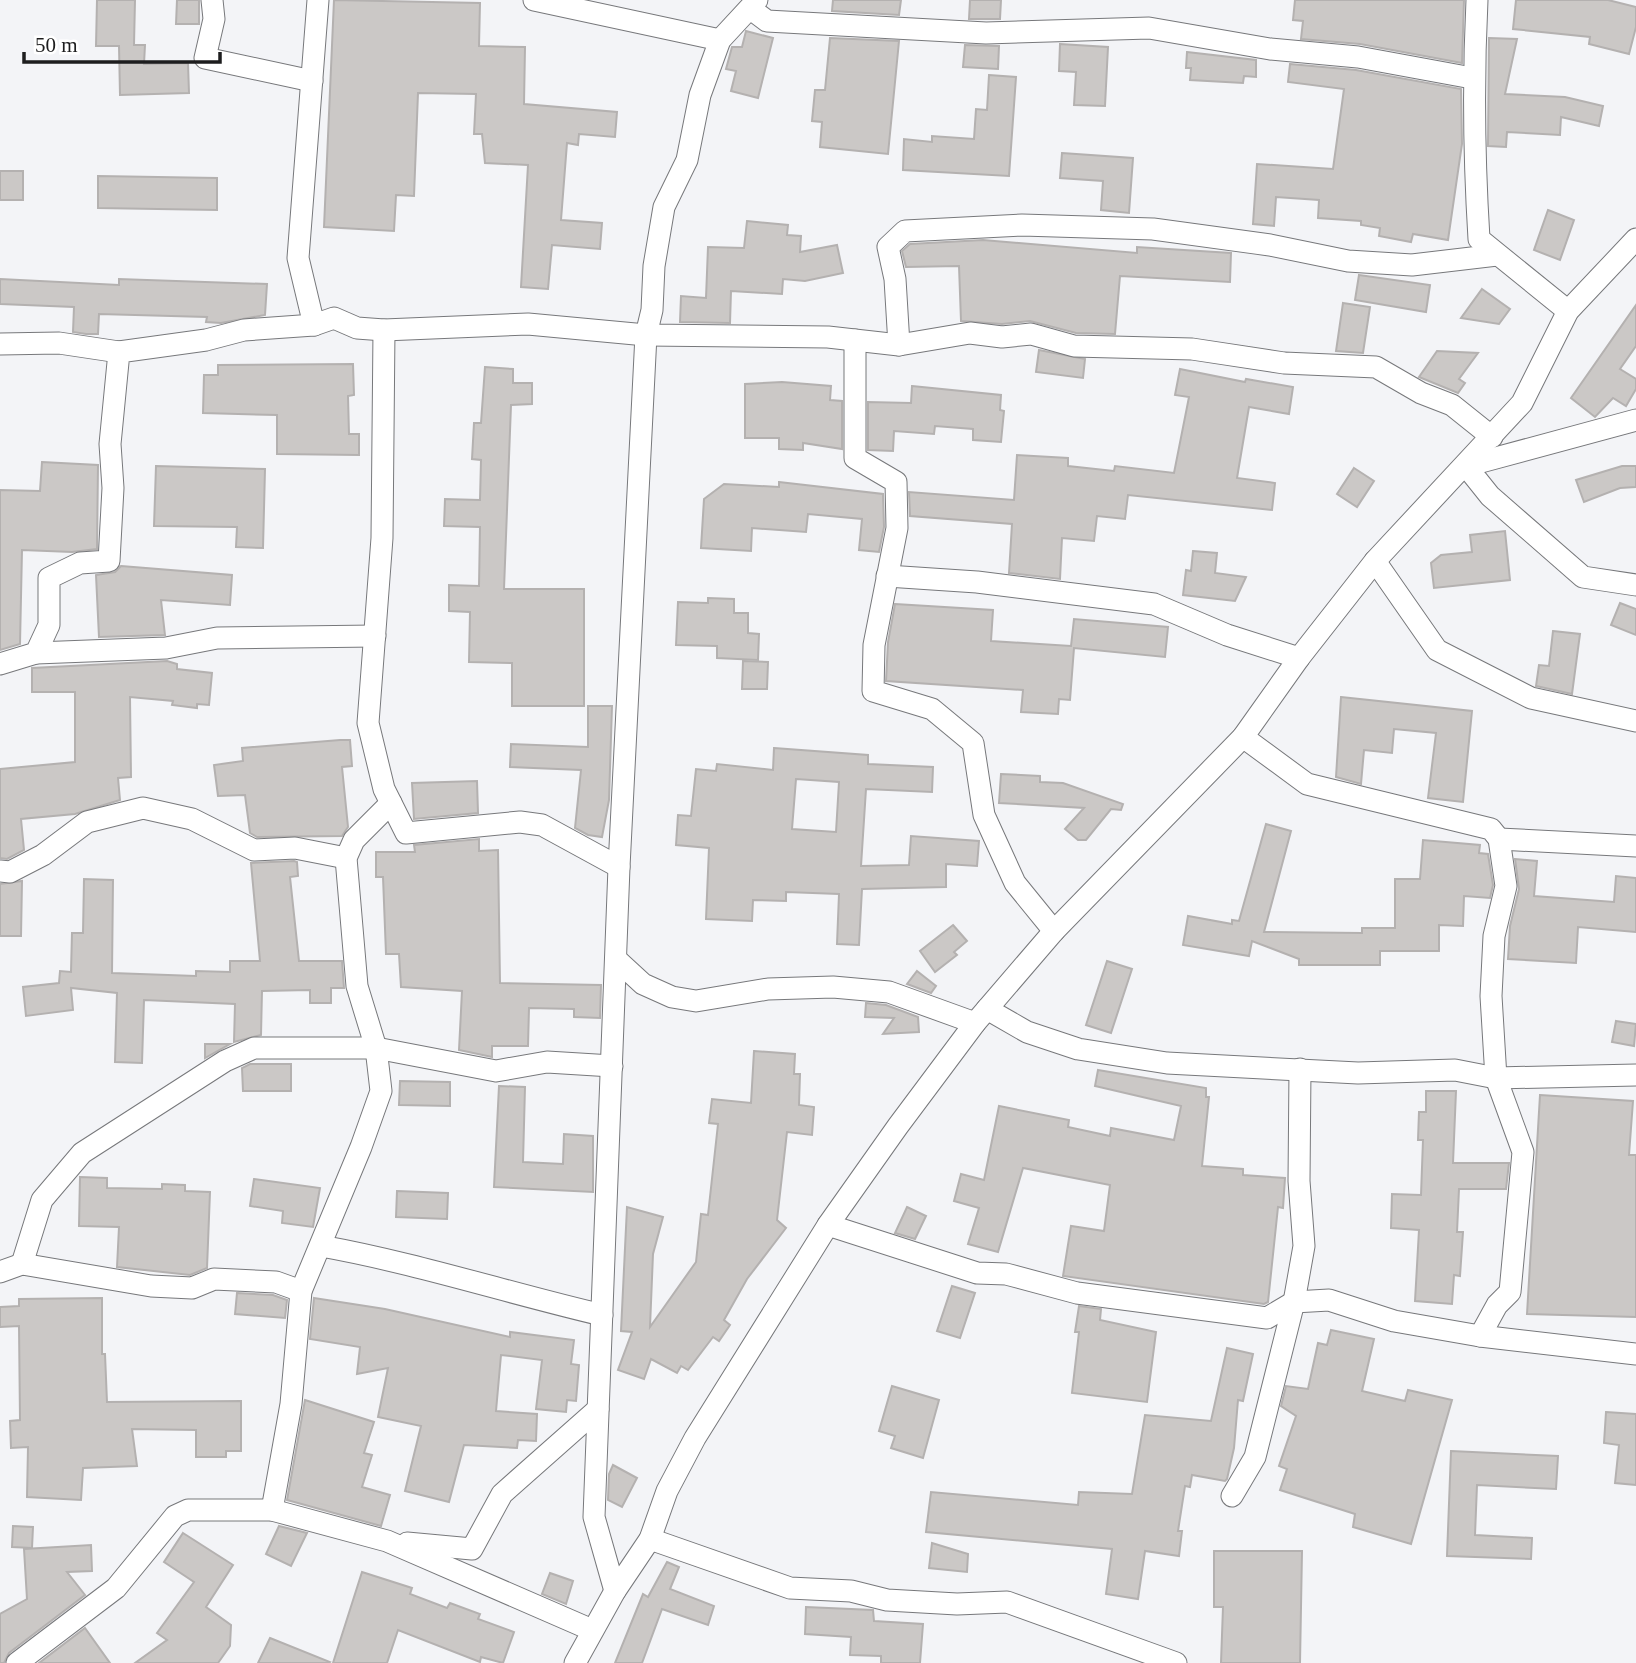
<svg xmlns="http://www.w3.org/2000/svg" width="1636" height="1663" font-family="Georgia,serif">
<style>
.building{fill:#cbc8c6;stroke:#b4b1b0;stroke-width:2;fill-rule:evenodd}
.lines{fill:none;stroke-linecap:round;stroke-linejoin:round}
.street-casing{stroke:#77787b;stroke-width:23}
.street{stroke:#fff;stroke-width:21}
</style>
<rect width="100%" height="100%" fill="#f3f4f7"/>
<g class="building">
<polygon points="97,0 135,0 134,45 145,45 144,64 188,63 189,93 120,95 119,46 96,46"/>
<polygon points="177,0 199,0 199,24 176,24"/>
<polygon points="334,0 480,3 479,46 525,47 524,104 617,112 615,137 579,134 578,145 567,143 561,220 602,223 600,249 552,245 548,289 521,287 528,165 485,163 482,134 474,134 476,94 418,93 414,196 396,195 394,231 324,227"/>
<polygon points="833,0 901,0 899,15 832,11"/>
<polygon points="970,0 1001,0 1000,19 969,19"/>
<polygon points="1295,0 1464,0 1462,63 1360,44 1301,39 1303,21 1293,20"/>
<polygon points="1516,0 1608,0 1636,7 1636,27 1629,54 1589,44 1590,37 1513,29"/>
<polygon points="746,31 773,38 758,98 731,91 736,71 726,69 732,47 742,47"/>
<polygon points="830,38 899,41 888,154 820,147 822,122 812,121 815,90 825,90"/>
<polygon points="1489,38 1517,39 1505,94 1565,97 1603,106 1599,126 1561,117 1560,135 1507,132 1506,147 1488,146"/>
<polygon points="1060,44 1108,47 1105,106 1074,105 1076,72 1059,71"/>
<polygon points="965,45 999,46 998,69 963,67"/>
<polygon points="1187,52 1256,60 1256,77 1244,76 1243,83 1190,80 1191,68 1186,68"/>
<polygon points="1290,64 1356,70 1461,89 1462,144 1448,240 1413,234 1411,242 1379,236 1380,228 1361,225 1361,221 1318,218 1319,200 1276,197 1274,226 1253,224 1257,164 1333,169 1344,89 1288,82"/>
<polygon points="989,75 1016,77 1009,176 903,170 904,139 932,142 932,136 974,139 976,109 987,110"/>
<polygon points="1062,153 1133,158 1129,213 1101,210 1103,181 1060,178"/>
<rect x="0" y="171" width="23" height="29"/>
<polygon points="98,176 217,178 217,210 98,208"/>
<polygon points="1548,210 1574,220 1560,260 1534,250"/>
<polygon points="747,221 788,225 787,235 801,236 800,252 837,245 843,273 805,281 783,279 782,294 731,291 730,323 680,322 681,296 706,298 708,247 744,248"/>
<polygon points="983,240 1137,253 1137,247 1231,253 1230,282 1120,276 1115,334 1076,333 1030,321 1002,324 961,321 959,266 906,267 902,251 910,244"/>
<polygon points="1359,275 1430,285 1426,312 1355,300"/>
<polygon points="0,279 119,285 119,279 267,284 265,315 221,323 206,322 207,317 99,314 98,334 86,334 73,332 74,307 0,304"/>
<polygon points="1482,289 1510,309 1499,324 1461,318"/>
<polygon points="1343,303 1370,307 1363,353 1336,351"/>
<polygon points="1636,305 1636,346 1620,369 1636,379 1636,389 1626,406 1613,398 1595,417 1571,398"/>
<polygon points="1039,350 1085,359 1083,378 1036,372"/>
<polygon points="1437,351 1478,353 1459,379 1465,383 1458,393 1419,377"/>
<polygon points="353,364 354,395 348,396 349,434 359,434 359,455 277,454 277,415 203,413 204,375 218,375 218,365"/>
<polygon points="485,367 513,369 513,383 532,383 532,404 511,405 504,589 584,589 584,706 512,706 512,663 469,662 470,612 449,611 449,585 479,586 480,527 444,526 445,499 480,500 481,460 472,459 474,423 481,423"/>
<polygon points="1180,369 1245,382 1246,379 1293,387 1289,414 1249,407 1237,478 1275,483 1272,510 1128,495 1125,519 1097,516 1094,541 1062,538 1060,579 1009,573 1012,524 910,516 909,492 1014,500 1017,455 1068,458 1068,466 1114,471 1115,466 1174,473 1189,397 1175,395"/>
<polygon points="782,382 831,386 830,400 842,401 842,449 803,443 803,450 779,449 779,438 745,438 745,384"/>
<polygon points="912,386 1001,395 1000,410 1004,411 1001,442 973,440 973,429 935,426 934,434 894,431 893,451 868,450 868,402 911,403"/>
<polygon points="42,462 98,465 97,549 72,552 22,550 20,644 0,650 0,490 40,491"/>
<polygon points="156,466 265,469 263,548 236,547 237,527 154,526"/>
<polygon points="1622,466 1636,466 1636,487 1620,488 1584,502 1576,480"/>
<polygon points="1354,468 1374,481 1357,507 1337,494"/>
<polygon points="779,482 883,494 884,527 879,552 859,550 862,519 808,514 806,532 752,528 751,551 701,548 704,499 724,484 779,487"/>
<polygon points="1505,531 1510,580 1434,588 1431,563 1441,555 1472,552 1470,535"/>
<polygon points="1193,551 1217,553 1215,573 1246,577 1235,601 1183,595 1186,570 1191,571"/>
<polygon points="121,566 232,575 230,605 161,600 165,635 99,637 96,575 115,572"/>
<polygon points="708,598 734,599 734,613 748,613 748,633 759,634 758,660 717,658 717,646 676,645 678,602 708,603"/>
<polygon points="1620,603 1636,609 1636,635 1611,625"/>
<polygon points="895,604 993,610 991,641 1071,646 1074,619 1168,627 1165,657 1074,648 1070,700 1059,699 1058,714 1021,712 1023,690 886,681 888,642"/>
<polygon points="1553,631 1580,634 1572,694 1536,686 1539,665 1549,666"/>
<polygon points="167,661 177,664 177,669 212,673 209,705 197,704 197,708 172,705 173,701 130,697 131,777 118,778 120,800 75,814 21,819 24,850 7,859 0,858 0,769 75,762 75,692 32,692 32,668"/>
<polygon points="743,661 768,662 767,689 742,689"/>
<polygon points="1341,697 1472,711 1463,802 1428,798 1436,733 1394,729 1392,753 1364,750 1361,784 1336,777"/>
<polygon points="588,706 612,706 609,800 602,837 588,835 575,828 581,770 510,767 511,744 588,747"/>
<polygon points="340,740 350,740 352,766 342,767 348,827 342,836 257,837 250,833 245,795 218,796 214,765 243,761 242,748"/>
<path d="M774,748L868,755V764L933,767L932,792L866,789L861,866L909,865L911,836L979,841L977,866L946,864V887L862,889L859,945L837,944L839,894L786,892V901L753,900L752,921L706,919L709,848L676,845L678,815L691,816L696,769L716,771L717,764L773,770ZM796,779L839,782L836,832L792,829Z"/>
<polygon points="1001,774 1040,776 1040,782 1063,783 1123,804 1121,810 1111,809 1086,840 1078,840 1065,829 1084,808 999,803"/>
<polygon points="477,781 478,813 414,819 412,783"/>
<polygon points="1266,824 1291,831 1264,932 1362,933 1362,928 1395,928 1395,879 1420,879 1423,840 1480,845 1479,853 1488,854 1493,885 1490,898 1464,896 1463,926 1439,925 1439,951 1380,951 1380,965 1299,965 1299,959 1252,941 1249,956 1183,945 1188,916 1232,924 1232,920 1239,921"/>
<polygon points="479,839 479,851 498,850 500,983 601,985 600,1018 574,1017 574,1009 529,1008 528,1046 492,1046 492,1057 459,1050 462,991 401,987 399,954 386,954 383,877 376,877 376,852 415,852 414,845"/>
<polygon points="1515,859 1537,861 1534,896 1614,902 1616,876 1636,878 1636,932 1578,927 1576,963 1508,959 1510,926 1519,889"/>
<polygon points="294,861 297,862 298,876 290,877 299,961 342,961 344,988 331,988 331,1003 310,1003 310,990 262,991 261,1035 234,1042 235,1004 144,1000 142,1063 115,1062 117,993 71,988 73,1010 26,1016 23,987 59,983 60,971 71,972 72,933 83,933 84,879 113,880 112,973 196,976 196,971 230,972 230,961 260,961 251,863"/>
<polygon points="22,881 21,936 0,936 0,884"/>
<polygon points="953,925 967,941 954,952 957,955 935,972 920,951"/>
<polygon points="1107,961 1132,969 1111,1033 1086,1025"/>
<polygon points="917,971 936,986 931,993 907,984"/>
<polygon points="866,1003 886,1005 918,1017 919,1032 883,1034 894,1018 865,1017"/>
<polygon points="1616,1021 1636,1024 1634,1046 1612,1042"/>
<polygon points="205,1044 230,1044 205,1058"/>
<polygon points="754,1051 795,1054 794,1074 800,1074 799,1105 814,1107 812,1135 787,1132 777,1220 786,1228 747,1279 724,1320 730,1325 719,1341 713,1337 688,1370 681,1366 677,1373 651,1359 644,1379 618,1370 632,1332 621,1331 627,1207 663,1217 653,1254 650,1327 696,1262 701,1214 708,1215 718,1124 709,1123 712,1099 751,1103"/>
<polygon points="250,1064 291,1064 291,1091 243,1091 242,1068"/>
<polygon points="1098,1070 1206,1088 1206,1097 1209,1097 1202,1166 1243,1169 1243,1175 1285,1178 1283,1208 1278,1207 1268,1302 1264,1304 1063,1276 1071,1226 1104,1231 1110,1185 1023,1168 998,1252 968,1244 979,1208 954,1201 961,1174 984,1180 999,1106 1069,1120 1068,1127 1110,1136 1111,1128 1174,1140 1181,1106 1095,1086"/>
<polygon points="400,1081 450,1082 450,1106 399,1105"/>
<polygon points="499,1086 525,1087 523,1162 563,1164 564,1134 593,1136 593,1192 494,1187"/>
<polygon points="1426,1091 1456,1091 1453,1163 1509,1163 1506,1189 1459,1189 1457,1232 1463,1232 1460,1276 1454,1275 1452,1304 1415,1301 1419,1230 1391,1228 1392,1194 1421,1195 1423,1140 1418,1140 1419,1112 1426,1112"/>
<polygon points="1540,1095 1633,1101 1629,1155 1636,1155 1636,1317 1527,1314"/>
<polygon points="80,1177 107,1178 107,1188 162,1189 162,1184 185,1185 185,1191 210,1192 207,1268 190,1275 117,1267 119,1227 79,1226"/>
<polygon points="254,1179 320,1188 313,1227 282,1223 283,1211 250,1206"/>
<polygon points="397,1191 448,1193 447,1219 396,1217"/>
<polygon points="907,1207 926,1216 915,1239 895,1233"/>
<polygon points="952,1286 975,1293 960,1338 937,1331"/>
<polygon points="237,1293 273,1295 287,1300 285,1318 235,1314"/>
<polygon points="102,1298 102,1354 105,1354 107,1402 241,1401 241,1451 226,1451 226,1457 196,1457 196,1430 132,1429 137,1466 83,1468 81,1500 27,1497 28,1447 11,1448 10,1421 20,1420 19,1326 0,1327 0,1307 19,1306 19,1299"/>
<polygon points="314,1298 385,1309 510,1337 510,1332 574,1340 571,1364 579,1365 576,1401 567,1400 566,1412 536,1409 542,1360 501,1355 496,1411 537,1414 536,1441 518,1440 517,1448 464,1445 449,1502 405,1491 421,1426 378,1417 388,1368 357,1374 360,1347 310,1339"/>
<polygon points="1079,1306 1101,1309 1100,1320 1156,1332 1147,1402 1072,1393 1079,1332 1075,1332"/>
<polygon points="1331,1330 1374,1339 1362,1391 1405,1401 1408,1390 1452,1400 1411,1544 1353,1527 1355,1514 1280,1490 1287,1469 1279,1466 1296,1416 1281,1406 1286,1386 1308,1389 1318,1343 1327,1345"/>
<polygon points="1227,1348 1253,1354 1243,1401 1238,1400 1234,1448 1227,1479 1225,1481 1192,1475 1190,1487 1185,1486 1178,1531 1182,1531 1179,1556 1145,1551 1138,1599 1106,1594 1112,1549 926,1532 931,1492 1078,1505 1079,1492 1132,1494 1145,1415 1211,1421"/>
<polygon points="892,1386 939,1400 923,1458 891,1448 895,1436 879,1431"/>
<polygon points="305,1400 374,1422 364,1453 372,1455 362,1487 390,1495 381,1526 287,1500"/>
<polygon points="1606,1412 1636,1414 1636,1485 1615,1483 1619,1445 1604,1443"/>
<polygon points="1451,1451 1558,1456 1556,1489 1477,1485 1475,1535 1532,1538 1531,1559 1447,1556"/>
<polygon points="613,1465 637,1478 622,1507 608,1500 609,1474"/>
<polygon points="13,1526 33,1527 32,1548 12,1547"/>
<polygon points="279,1526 307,1533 291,1566 266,1554"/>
<polygon points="183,1533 233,1565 206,1607 231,1625 230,1646 218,1663 135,1663 167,1640 157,1633 194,1582 164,1562"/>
<polygon points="932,1543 968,1554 967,1572 929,1568"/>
<polygon points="91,1545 92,1571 67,1572 85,1595 9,1653 4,1663 0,1663 0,1614 27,1599 24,1549"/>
<polygon points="1214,1551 1302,1551 1300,1663 1221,1663 1223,1607 1214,1607"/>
<polygon points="667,1562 679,1567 670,1589 714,1606 708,1625 662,1609 642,1663 615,1663 643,1594 648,1597"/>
<polygon points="362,1572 412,1588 410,1594 447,1608 450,1603 480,1614 478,1619 514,1632 503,1663 481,1657 480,1662 398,1630 387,1663 333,1663"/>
<polygon points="550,1573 573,1581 566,1604 542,1594"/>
<polygon points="806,1607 873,1610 874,1621 923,1624 920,1663 881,1663 881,1656 850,1655 851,1637 805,1634"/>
<polygon points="85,1628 110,1663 39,1663"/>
<polygon points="270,1638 330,1662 329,1663 258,1663"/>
</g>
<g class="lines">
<defs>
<g id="street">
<polyline points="212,0 214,19 205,58 312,81"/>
<polyline points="318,0 298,258 314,325 334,318 357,328 384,330 528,324 646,335 828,337 899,345 970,333 1002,337 1031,334 1074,346 1192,349 1284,363 1376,367 1421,393 1452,405 1492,437"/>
<polyline points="534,0 720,40"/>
<path d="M1477,0C1473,80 1474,159 1479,239L1568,311"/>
<polyline points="751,9 767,21 986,33 1149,28 1270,49 1358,57 1472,78"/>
<polyline points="384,330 382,538 368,723 384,789 406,833 520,822 542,825 619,867"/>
<polyline points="855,340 855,458 896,482 897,528 874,645 873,691 932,709 973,743 984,815 1015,883 1054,931"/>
<polyline points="0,344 59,343 119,352"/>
<polyline points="899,345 895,279 888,247 905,231 1022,225 1153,229 1270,245 1348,261 1412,265 1497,255"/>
<polyline points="1636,420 1466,466 1490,496 1583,577 1636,585"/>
<polyline points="1375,561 1437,650 1531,698 1636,721"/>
<polyline points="887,576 977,582 1154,604 1227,635 1299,658"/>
<polyline points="36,653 166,648 217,638 375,636"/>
<polyline points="0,664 36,653 49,625 49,578 80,563 109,561 113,488 110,444 119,352 206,340 244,330 314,325"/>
<polyline points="1243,737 1307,784 1491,829 1499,839 1506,886 1494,936 1491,996 1496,1078 1523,1152 1510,1292 1497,1305 1480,1336"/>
<polyline points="1499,839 1636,846"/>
<polyline points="0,871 10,872 43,855 87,822 143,808 192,819 254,850 295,848 346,858"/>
<polyline points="618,961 643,984 672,997 696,1001 768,989 833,987 889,992 975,1023"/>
<polyline points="987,1009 1027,1032 1078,1049 1167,1063 1358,1073 1455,1070 1496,1078 1636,1075"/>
<polyline points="828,1225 977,1273 1006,1274 1077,1293 1267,1318 1294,1302 1329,1300 1394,1321 1480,1336 1636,1354"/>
<path d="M321,1246C416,1263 508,1293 602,1315"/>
<polyline points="22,1264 42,1200 82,1153 225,1061 254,1048 376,1048 496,1071 547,1062 612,1066"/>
<polyline points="0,1272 22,1264 151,1286 192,1288 214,1279 276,1282 301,1291"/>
<polyline points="1232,1496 1255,1457 1294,1302 1304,1246 1299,1181 1300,1069"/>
<polyline points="272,1510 291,1404 301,1291 361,1147 381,1091 376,1048 357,986 346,858 354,840 391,803"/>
<polyline points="650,1539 790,1588 851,1591 887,1600 957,1604 1007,1602 1176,1663"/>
<polyline points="407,1543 472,1549 502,1494 598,1409"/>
<polyline points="615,1591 594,1517 619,867 646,335 652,310 654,266 664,207 687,160 700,95 720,40 757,0"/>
<polyline points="17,1663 116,1588 175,1516 188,1510 272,1510 387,1541 592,1630"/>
<polyline points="575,1663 615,1591 650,1539 667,1491 695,1438 828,1225 898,1126 975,1023 1054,931 1243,737 1299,658 1375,561 1522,403 1568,311 1636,239"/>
</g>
</defs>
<use href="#street" class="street-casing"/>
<use href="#street" class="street"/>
</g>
<path d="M24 52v10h196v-10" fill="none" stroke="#1d1d1e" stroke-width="3.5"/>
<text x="35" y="52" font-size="21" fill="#1d1d1e" stroke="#ffffff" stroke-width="5" paint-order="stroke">50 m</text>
</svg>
